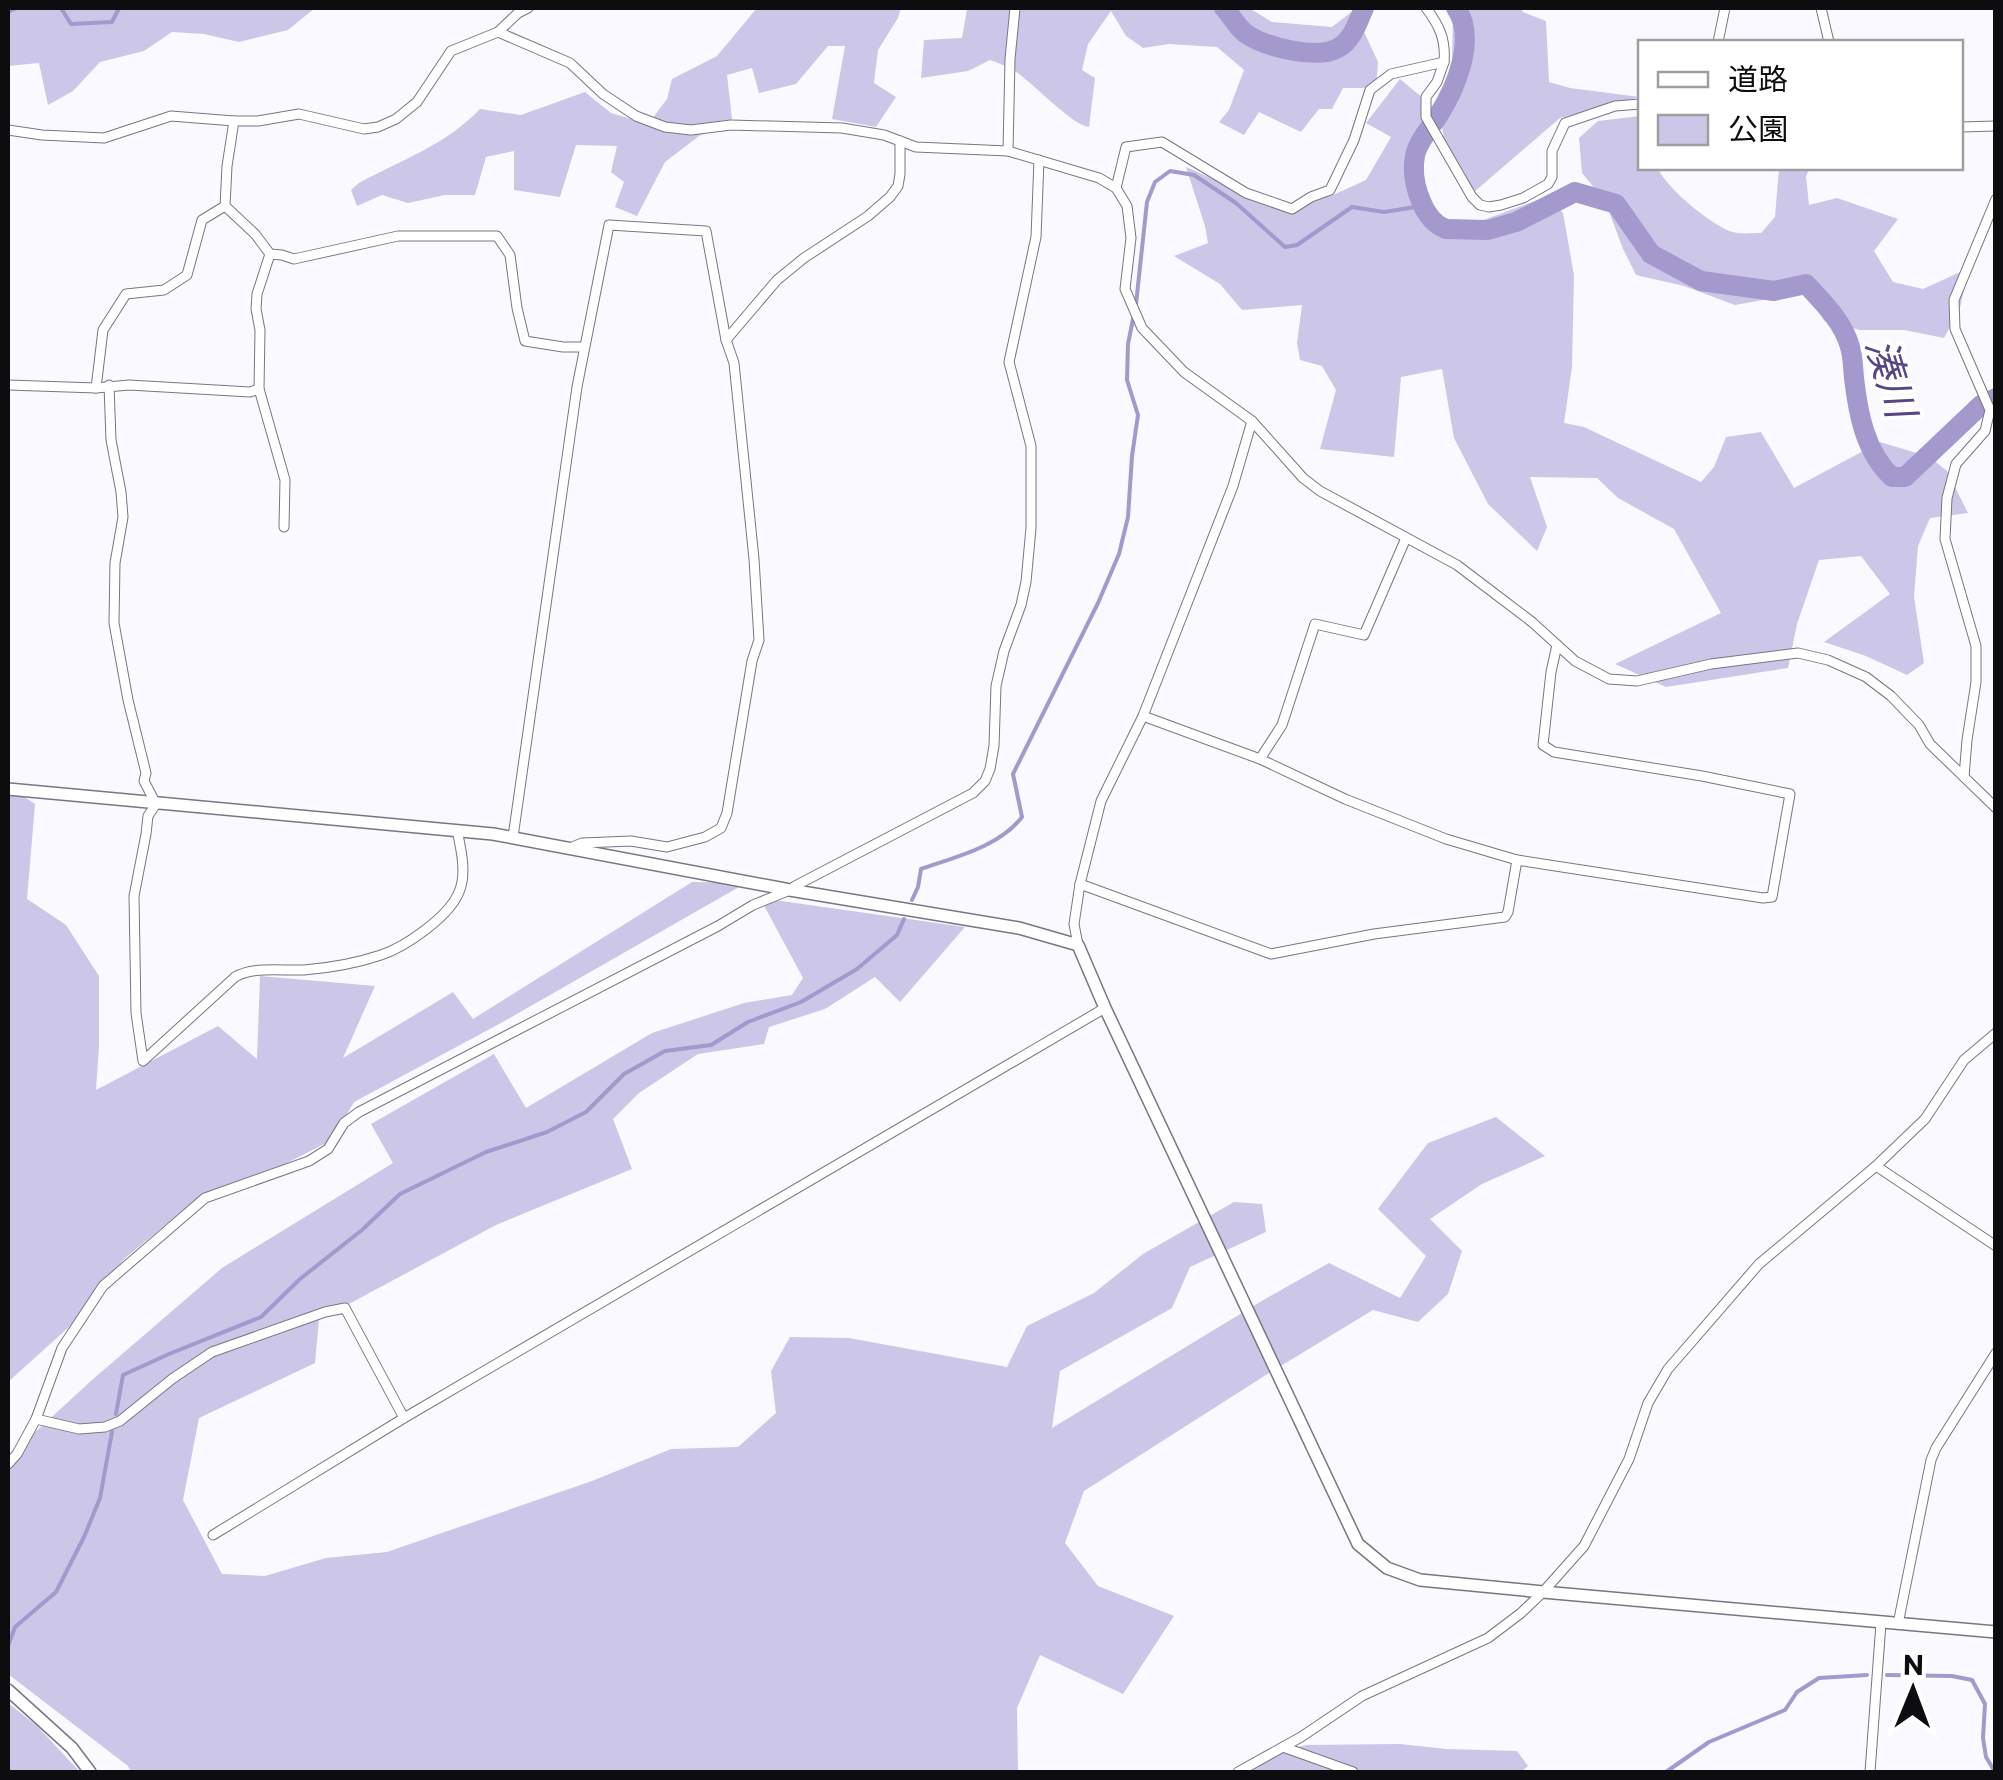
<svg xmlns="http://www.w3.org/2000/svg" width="2003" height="1780" font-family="Commissioner,'Noto Sans JP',sans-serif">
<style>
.green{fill:#ccc6e9}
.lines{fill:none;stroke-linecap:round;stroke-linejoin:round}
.stream{stroke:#a399cd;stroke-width:4}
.river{stroke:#a399cd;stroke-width:20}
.minor-casing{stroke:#78767f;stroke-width:11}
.tertiary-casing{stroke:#78767f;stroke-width:14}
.minor{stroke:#fff;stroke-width:9}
.tertiary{stroke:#fff;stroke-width:11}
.labels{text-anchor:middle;stroke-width:8;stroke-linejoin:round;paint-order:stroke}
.water-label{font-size:40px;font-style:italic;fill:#564686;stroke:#fff}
</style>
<rect width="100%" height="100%" fill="#faf9ff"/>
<g class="green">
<polygon points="8,8 315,8 288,30 239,42 204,34 172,32 144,51 100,62 73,91 48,105 39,63 8,66"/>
<path d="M757,8H901L898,18L878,50L874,83L896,97L876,127L832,119L845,46H828L796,84L759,93L752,68L727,75L732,119L699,136L665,162L637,216L615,207L624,182L611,172L617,146L576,145L560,197L514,190V151L486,157L475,195H445L408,203L382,195L357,206L351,190L359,183C401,160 446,145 480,109L521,115L585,92L611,113L648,124L667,99L672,79L717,56Z"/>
<path d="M971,8H1249L1272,22L1332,27L1354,10L1378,62L1376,88H1343L1332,109H1319L1301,132L1259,112L1244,135L1219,122L1229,110L1244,70L1217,47L1169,44L1143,48L1126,36L1111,11L1088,44L1082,70L1095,78L1089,127C1070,124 1033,82 1012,69C1005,65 997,63 990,60L968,71L921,78L924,40L962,38L967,9Z"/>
<polygon points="1446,8 1521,8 1523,12 1546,21 1549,82 1570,88 1640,97 1560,118 1474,192 1445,144 1439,110 1452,62 1453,15"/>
<polygon points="1400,79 1424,99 1424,178 1429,217 1478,222 1546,197 1563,213 1574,275 1572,367 1564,423 1584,427 1701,482 1714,467 1726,437 1761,432 1794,488 1880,442 1930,457 1947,471 1968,513 1930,518 1918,546 1914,597 1924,663 1907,675 1866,656 1824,642 1890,594 1861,556 1819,560 1797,624 1788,668 1666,687 1615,664 1721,613 1674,529 1618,498 1597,478 1530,477 1547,527 1537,551 1488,504 1454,438 1442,369 1401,377 1394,457 1320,449 1336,390 1322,366 1300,360 1297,343 1302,305 1242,310 1220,284 1174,256 1208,243 1205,226 1186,167 1279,208 1333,195 1366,180 1391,137 1366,123"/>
<path d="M1640,116V168H1658C1665,187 1716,230 1737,233C1744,234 1754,233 1761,233L1775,217L1779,168H1810L1806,176L1809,205L1837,198L1898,219L1874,251L1893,282L1923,289L1969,268L1960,308L1944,338L1904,330H1860L1824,321L1809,292L1735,305L1684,286L1636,275L1623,249L1605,201L1582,173L1579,138L1598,121Z"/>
<polygon points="8,786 35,804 27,899 66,925 99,976 99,1046 96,1090 218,1026 257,1059 260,976 375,986 343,1058 453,992 473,1019 692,882 746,883 501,1023 354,1102 332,1140 281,1166 202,1194 124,1259 80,1317 8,1382"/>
<polygon points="760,898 965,927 900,1002 875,977 825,1009 769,1027 764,1044 698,1054 639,1093 613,1119 632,1169 496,1225 319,1320 315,1363 199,1418 183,1500 222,1574 265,1576 326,1558 387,1552 592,1481 671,1449 738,1447 776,1413 771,1371 790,1337 849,1338 1007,1367 1027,1326 1094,1293 1143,1254 1234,1202 1262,1204 1266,1232 1190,1267 1172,1308 1060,1371 1052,1428 1265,1299 1329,1263 1400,1298 1426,1256 1378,1209 1428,1143 1496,1117 1545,1156 1482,1184 1430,1219 1462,1251 1448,1294 1418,1322 1373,1310 1269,1373 1084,1491 1065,1543 1098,1586 1174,1616 1123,1694 1040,1655 1017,1708 1018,1772 131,1772 128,1766 8,1674 8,1457 92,1380 222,1268 393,1163 371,1124 494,1054 526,1108 652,1033 744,1003 792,995 803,978"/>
<polygon points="8,1703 37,1726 80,1772 8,1772"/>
<polygon points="1400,1744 1447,1749 1517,1751 1528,1766 1521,1772 1237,1772 1283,1750 1307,1745"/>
</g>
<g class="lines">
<g class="stream">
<polyline points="61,8 71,24 112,22 119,8"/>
<polyline points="8,12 16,8"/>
<polyline points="1136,304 1147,202 1155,182 1170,171 1194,175 1236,203 1285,247 1297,245 1352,207 1384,212 1422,206"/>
<path d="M912,900L918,887L921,869C955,857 999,847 1022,817L1013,774L1098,603L1119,554L1128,517L1132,456L1138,415L1127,380L1128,344L1134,314"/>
<polyline points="116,1414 123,1375 169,1354 261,1317 300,1279 362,1230 400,1194 486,1152 547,1132 586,1112 624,1074 665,1051 711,1045 748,1022 801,1002 857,969 897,935 904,919"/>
<polyline points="8,1646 15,1627 56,1592 84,1537 100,1498 112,1432"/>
<polyline points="1887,1675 1952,1676 1972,1680 1985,1704 1983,1738 1986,1757 1995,1772"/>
<polyline points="1666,1772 1709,1742 1785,1710 1797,1692 1819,1678 1867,1675"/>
</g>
<g class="river">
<path d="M1224,8C1231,15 1237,27 1245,33C1264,47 1317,60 1338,48C1353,40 1358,21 1364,8"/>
<path d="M1456,8C1477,38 1456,88 1438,116C1430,128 1417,143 1415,156C1412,172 1415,187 1421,201C1426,214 1433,224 1446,229L1488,230L1516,222L1575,192L1616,204L1651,254L1701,281L1774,291L1806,284C1823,302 1844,323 1850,347C1853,356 1853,368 1854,378C1858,413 1865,452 1892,477H1905L1981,405L1996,398"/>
</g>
<defs>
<g id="minor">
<polyline points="1821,8 1829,42"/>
<polyline points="498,32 570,63 603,94 636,116 665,127 691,130 731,125 842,128 884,135 916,147 1008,151 1099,178 1116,188 1127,206 1131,238 1125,289 1142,328 1184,372 1252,421 1303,478 1320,491 1457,565 1532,622 1575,661 1609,679 1637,681 1711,664 1798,653 1828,660 1866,677 1891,696 1919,725 1930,744 1996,808"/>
<polyline points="1718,42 1725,8"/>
<polyline points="1444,62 1437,82 1426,97 1426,117 1472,197 1480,205 1489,207 1501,205 1523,198 1548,184 1552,177 1552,151 1565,123 1615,106 1640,104"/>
<polyline points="234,121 227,166 225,206 255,234 270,254 282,255 294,259 398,236 497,236 510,255 517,308 525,341 563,347 584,347"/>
<polyline points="1960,127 1996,126"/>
<polyline points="8,130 42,135 104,138 171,116 234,121 258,121 299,114 364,129 378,127 396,119 417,102 451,51 498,32 518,13 528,8"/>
<polyline points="1008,151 1010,59 1015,8"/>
<path d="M1116,188L1126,147L1162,142L1246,193L1292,209L1311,197L1330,190L1354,140L1370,90L1391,74L1444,62C1446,39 1439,25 1426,8"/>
<polyline points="726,340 777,280 804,258 868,216 890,197 898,186 900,174 900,141"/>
<polyline points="8,385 96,388 129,385 250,392 259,389 260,330 256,309 257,294 270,254"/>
<path d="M109,385L111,440L121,492L123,517L115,563L114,623L128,700L146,773L144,781L156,804L148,816L146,834L134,896L136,1013L143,1061L235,977C254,966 282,971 304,970C329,968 357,963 381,955C405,947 449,917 459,892C467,874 461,849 457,830"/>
<polyline points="96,388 103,330 126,294 164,290 187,275 202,220 225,206"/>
<polyline points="259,389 285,480 284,527"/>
<polyline points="1143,716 1260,759 1345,799 1446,839 1517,860 1763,898 1772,897 1790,794 1702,776 1554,752 1543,745 1551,672 1557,645"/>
<polyline points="1260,759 1282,725 1315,624 1364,635 1406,538"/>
<polyline points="1964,777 1967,740 1976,682 1976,646 1945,539 1947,498 1956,464 1985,431 1990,410 1955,329 1954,300 1996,199"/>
<polyline points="513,837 577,387 609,225 706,231 726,340 734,363 754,559 759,640 752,661 727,813 721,828 705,837 667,847 631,841 582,843 570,848"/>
<polyline points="1080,884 1271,954 1374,934 1505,917 1508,912 1517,860"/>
<polyline points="1078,945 1074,924 1080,884 1101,801 1143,716 1233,486 1252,421"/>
<polyline points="1876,1166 1996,1246"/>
<polyline points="36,1419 79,1429 105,1427 120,1421 172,1379 212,1352 325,1312 345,1308 404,1418"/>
<polyline points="8,1464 17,1454 36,1419 62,1348 103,1286 205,1198 309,1161 328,1149 344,1123 359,1112 718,926 753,905 790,890 795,886 973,793 985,781 990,769 994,746 996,686 1004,651 1021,605 1026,582 1031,528 1031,446 1009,362 1036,237 1039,160"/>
<polyline points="213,1535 404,1418 1105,1008"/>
<polyline points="1898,1624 1931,1460 1936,1448 1996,1353"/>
<polyline points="1283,1747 1353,1772"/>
<polyline points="1238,1772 1301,1737 1362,1696 1488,1638 1521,1613 1543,1592 1584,1546 1629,1459 1648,1403 1668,1369 1759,1264 1876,1166 1925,1119 1964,1060 1996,1033"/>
<polyline points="1870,1772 1881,1623"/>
</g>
<g id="tertiary">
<polyline points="8,789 493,834 790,890 1019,928 1078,945 1105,1008 1358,1544 1387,1568 1420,1580 1543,1592 1996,1632"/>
<polyline points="8,1690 72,1748 90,1772"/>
</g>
</defs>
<use href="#minor" class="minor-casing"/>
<use href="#tertiary" class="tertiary-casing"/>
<use href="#minor" class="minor"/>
<use href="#tertiary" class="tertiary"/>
</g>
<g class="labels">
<g class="water-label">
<text transform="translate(1891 378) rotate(73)" y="14">湊川</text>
</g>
</g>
<rect width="2003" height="1780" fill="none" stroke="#0d0c0f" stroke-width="20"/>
<rect x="1638" y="40" width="325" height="130" fill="#ffffff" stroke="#9e9e9f" stroke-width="2.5"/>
<rect x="1658" y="72" width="50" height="15" fill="#ffffff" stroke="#9e9e9f" stroke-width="2.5"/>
<text x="1728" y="90" font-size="30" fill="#0d0c0f">道路</text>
<rect x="1658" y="115" width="50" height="30" fill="#ccc6e9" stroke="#9e9e9f" stroke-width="2.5"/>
<text x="1728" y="140" font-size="30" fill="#0d0c0f">公園</text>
<g transform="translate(1913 1690) rotate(1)" stroke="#ffffff" stroke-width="8" paint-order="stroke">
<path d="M0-8L18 38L0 25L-18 38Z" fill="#0d0c0f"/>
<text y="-15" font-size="28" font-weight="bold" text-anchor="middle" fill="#0d0c0f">N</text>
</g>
</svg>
